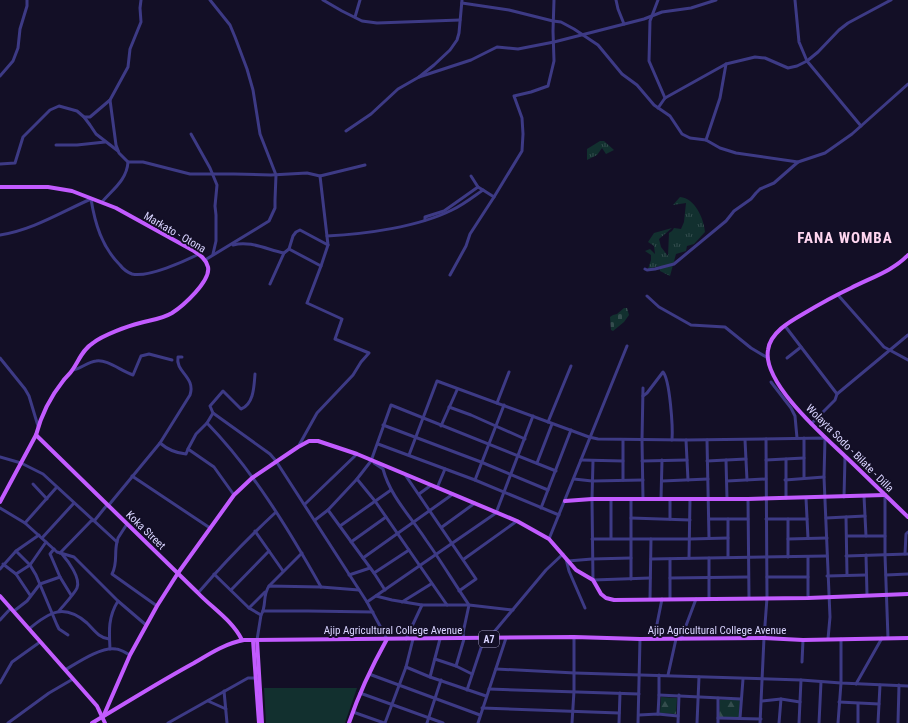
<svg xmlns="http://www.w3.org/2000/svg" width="908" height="723" font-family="'Roboto Condensed',sans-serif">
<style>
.grass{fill:url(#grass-tufts)}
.forest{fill:url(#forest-firs)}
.cemetery{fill:url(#cemetery-stones)}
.pitch{fill:#12302f}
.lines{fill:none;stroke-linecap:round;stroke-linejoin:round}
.minor{stroke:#3d3a85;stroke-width:3}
.major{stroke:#c25bff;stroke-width:4}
.labels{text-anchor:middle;stroke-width:4;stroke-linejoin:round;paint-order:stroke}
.shield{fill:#130f26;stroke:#9e99be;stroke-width:1}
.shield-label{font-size:10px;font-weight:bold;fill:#d9d4ff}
.street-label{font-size:11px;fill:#d9d4ff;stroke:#130f26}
.district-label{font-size:15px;font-weight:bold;letter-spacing:1px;fill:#ffd6f0;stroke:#130f26}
</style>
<defs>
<pattern id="grass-tufts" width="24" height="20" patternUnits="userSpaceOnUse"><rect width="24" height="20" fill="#12302f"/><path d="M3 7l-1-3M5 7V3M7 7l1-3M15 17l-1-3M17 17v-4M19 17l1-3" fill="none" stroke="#344d4e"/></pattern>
<pattern id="forest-firs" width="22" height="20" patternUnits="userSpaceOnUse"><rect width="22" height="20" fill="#12302f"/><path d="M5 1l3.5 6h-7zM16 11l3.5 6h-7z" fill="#344d4e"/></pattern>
<pattern id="cemetery-stones" width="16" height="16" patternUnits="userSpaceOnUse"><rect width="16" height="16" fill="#12302f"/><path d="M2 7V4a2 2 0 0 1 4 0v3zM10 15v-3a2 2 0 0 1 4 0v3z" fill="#344d4e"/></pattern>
</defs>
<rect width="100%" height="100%" fill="#130f26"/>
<g class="grass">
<polygon points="600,141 604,141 614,150 606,154 602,148 597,155 587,160 587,149"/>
<path d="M680,197C695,198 704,219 705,232L694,244L687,246L686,251L676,254L670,276L660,271V266L648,269L651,260V255L645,251L650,249L655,254L654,246L648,242L654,233L672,228L659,239L661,247L668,256L669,233L672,231L674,228L681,229L684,222L686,203L673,205Z"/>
</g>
<g class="forest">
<polygon points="661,697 677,698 676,714 660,713"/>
<polygon points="720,700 740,700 739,717 719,717"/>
</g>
<polygon class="cemetery" points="624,308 627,308 629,315 624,322 613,331 611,330 610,317 613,315 617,314"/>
<polygon class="pitch" points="264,688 357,688 345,723 266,723"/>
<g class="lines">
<g class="minor">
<polyline points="323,0 342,11 362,21 377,23 460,20"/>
<polyline points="616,0 618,9 624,24"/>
<polyline points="658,0 650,21 649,61 665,98"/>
<polyline points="795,0 799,42 807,61 861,126"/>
<polyline points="462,3 509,10 553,21 561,22 574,29 598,45 622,74 637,85 654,105 670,116 682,134 690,138 706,140 720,148 736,153 798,162 825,153 852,134 908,84"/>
<polyline points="355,17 360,0"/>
<polyline points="0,76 13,61 18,48 20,29 27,6 27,0"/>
<polyline points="419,77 471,60 497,47 518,49 554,42 644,19 662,12 691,8 716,0"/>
<polyline points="658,108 665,98 726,64 755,57 765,58 788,68 797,66 807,61 818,52 839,30 848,23 891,0"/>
<polyline points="84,117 90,125 96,134 118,151"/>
<polyline points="346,131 371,114 398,89 419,77 434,65 450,50 457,40 459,33 462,0"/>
<polyline points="191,134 210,168 217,185 215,206 216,215 216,241 213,254"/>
<polyline points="706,140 720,98 726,64"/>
<polyline points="56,145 77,145 105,142"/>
<polyline points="128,162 143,162 190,174 234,174 271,175 307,173 320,176 365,165"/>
<polyline points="0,164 15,163 23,137 50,110 59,106 77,111 84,117 90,117 110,100"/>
<polyline points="320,176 328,245 321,266"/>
<polyline points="471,176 478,187 483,190"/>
<path d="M102,202C112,190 127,180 128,162L119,153L116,145L110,100L128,67L130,49L141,22L140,8L141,0"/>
<polyline points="425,220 425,217 444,211 478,187"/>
<path d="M0,235C33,230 61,212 91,199C95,224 102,247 120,265C123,269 127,272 132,274C148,278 185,261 199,254"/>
<path d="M327,236C366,234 418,227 452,210C463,205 473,197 483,190L494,197L522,151L523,134L522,118L514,96L531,92L548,86L554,61L553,31L554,0"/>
<path d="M233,245C250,240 268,250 284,253"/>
<polyline points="289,249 321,266 307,303 342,319 335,339 369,353 361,362 353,375 317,413 298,447"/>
<polyline points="205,260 269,221 275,208 275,200 276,175 260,134 253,90 247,69 235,37 230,25 210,0"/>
<polyline points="645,269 647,270 655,269 674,264 726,221 734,211 751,199 756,193 760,189 774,183 798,162"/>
<polyline points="450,275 466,246 470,234 494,197"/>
<polyline points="270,284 284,253 289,249 293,236 296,232 300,230 328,245"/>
<polyline points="838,295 884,347 908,360"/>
<polyline points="647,296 659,307 691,325 725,327 751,348 768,358"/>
<polyline points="785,326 837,394 835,400 811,424"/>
<polyline points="0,358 25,389 29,396 38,426"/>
<polyline points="787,358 801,347"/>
<path d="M73,370C83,368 87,362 96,361C107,359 121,371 133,375L141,356L149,354L172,360"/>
<path d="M255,374C254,386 254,404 241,409L223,391L210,406L213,413L270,454L276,461L367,602L387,639"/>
<polyline points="771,382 791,408 795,416 797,438"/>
<polyline points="837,394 908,335"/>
<path d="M643,396L647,393L663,372C670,380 673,428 672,440"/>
<polyline points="497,403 509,372"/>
<polyline points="449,407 471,415 525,439"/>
<polyline points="548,422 571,366"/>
<path d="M207,423C252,469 289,530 321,587"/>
<polyline points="383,425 481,462 548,490"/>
<polyline points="441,426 457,390"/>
<polyline points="804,438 804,478"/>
<polyline points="686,440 688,480"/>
<polyline points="707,440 709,538"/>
<polyline points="745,440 747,480"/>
<path d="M160,443C168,450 175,453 186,454L188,449L214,467L234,495"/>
<polyline points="378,444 475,480 559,515"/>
<polyline points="188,449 196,434 207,423 213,413"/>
<polyline points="409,455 437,381 589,437 598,439 686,440 825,438 824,477 830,617 828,639"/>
<path d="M0,457L21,463L43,474L117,542C114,553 118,563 112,574L157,606"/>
<polyline points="581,460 623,461"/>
<polyline points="726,460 727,499"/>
<polyline points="766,460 804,458"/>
<polyline points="593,461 592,499 593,580 650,578"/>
<polyline points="642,461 687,460"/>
<polyline points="707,461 746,459"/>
<path d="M374,463L383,469C390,496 411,517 426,540C441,561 454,583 469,605L463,633L464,639L456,666"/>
<polyline points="537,463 552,424"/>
<polyline points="132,476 210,528"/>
<polyline points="406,476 476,579 459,591"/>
<polyline points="357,479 375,501 447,605"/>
<polyline points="574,479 592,481 643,480"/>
<polyline points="475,480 504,405"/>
<polyline points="623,480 623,440"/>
<polyline points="785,480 824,477"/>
<polyline points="662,481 708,479"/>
<polyline points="727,481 766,479"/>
<polyline points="33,484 47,499"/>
<polyline points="437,488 445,469"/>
<polyline points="419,494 430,486"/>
<polyline points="885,495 885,555 888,638"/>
<polyline points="864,496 866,536"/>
<polyline points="844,497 845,457"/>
<polyline points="786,498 786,459"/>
<polyline points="806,498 808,538"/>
<polyline points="643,499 642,440 643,388"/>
<polyline points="661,499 662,460"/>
<polyline points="748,499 749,598"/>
<polyline points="631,500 631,579"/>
<polyline points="305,504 357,454"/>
<path d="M108,506L160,443L190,395C196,377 175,372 178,357H182"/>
<path d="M0,508L25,523L57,552L74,557L118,601C108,617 109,631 110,649"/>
<polyline points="541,508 571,430"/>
<polyline points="328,510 374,573 385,590"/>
<polyline points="846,517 847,575"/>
<polyline points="631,518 690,520"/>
<polyline points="826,518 865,516"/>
<polyline points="670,519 670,499"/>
<polyline points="709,519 748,519"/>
<polyline points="728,519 728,557"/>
<polyline points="766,519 807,519"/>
<polyline points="788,519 788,557"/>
<polyline points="315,520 328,510 357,479 371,461 391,405 556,471"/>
<polyline points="25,523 56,488"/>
<polyline points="340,526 391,490"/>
<polyline points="442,527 475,503"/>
<polyline points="847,536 885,536"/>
<polyline points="42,538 74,503"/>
<polyline points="611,538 611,499"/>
<polyline points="549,539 627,346"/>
<polyline points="592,539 690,539 728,538"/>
<polyline points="788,539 827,538"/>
<polyline points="117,542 118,538 127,524"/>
<polyline points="351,542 386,517"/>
<polyline points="54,549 50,554 51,556 60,577 71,595"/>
<polyline points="16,551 30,565 36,575 57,625 59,629 68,635"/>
<polyline points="269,551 283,571"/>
<polyline points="60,553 91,521 95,520 107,505"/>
<polyline points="905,554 906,534 908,532"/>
<polyline points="866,555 867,595"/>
<polyline points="846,556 908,554"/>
<polyline points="363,558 453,494"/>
<polyline points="689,558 690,499"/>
<polyline points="709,558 709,599"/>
<polyline points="464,559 517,521"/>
<polyline points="566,559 569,571 585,608"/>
<polyline points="651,559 827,556"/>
<polyline points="568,561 592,559 631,558"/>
<polyline points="3,564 16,574 30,595"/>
<polyline points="0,569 16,551 39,535"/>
<polyline points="374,573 409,550"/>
<polyline points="16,574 30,565 46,542"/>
<polyline points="214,574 249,608 261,615"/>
<polyline points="349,575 370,568"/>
<polyline points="886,575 908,574"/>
<polyline points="827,576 866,575"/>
<polyline points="767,577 808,577"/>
<polyline points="670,578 748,577"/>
<polyline points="269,586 302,553"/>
<polyline points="231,590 269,551 255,531"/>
<path d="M198,593C222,565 248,538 275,513"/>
<polyline points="376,596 392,600 422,605 469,605 513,610"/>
<polyline points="808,598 808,557"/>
<polyline points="650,599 651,539"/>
<polyline points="670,599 670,559"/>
<polyline points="118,601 146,625"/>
<polyline points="367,602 496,513 533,416"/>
<polyline points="402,602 431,584"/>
<polyline points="249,608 265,592"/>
<polyline points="14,611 27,601 40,584 60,577"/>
<path d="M59,611C63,606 75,593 77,588C81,578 68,561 62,554"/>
<polyline points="263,611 308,611 373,612"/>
<polyline points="0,620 11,608"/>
<path d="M29,629C49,612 64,603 87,623C94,630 99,638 109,639"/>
<polyline points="489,638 546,570 563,554"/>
<polyline points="406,639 422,605"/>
<polyline points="654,639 662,599"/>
<polyline points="681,639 696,599"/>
<path d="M257,640L261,615C267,606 262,596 269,586L321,587L359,590"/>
<polyline points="435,659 456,666 472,674"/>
<polyline points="802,662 803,640"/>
<polyline points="406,667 430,677 486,696"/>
<polyline points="496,669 575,673 801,680 841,683 908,686"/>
<path d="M65,670C77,663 102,646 116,649C120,649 126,653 130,655"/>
<polyline points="369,674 480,715"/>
<polyline points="668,675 676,639"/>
<polyline points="430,677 440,639"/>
<polyline points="0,683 12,662 40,642"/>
<polyline points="856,684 882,638"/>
<polyline points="489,689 639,694"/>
<polyline points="467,690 484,639"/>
<polyline points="224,691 227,723"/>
<polyline points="360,693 443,723"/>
<polyline points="659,695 741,699"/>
<polyline points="208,701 226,709"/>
<polyline points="762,701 781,699 800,702"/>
<polyline points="839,702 879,704"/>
<polyline points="858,704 858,723"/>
<polyline points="482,708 619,713"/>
<polyline points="353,712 384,723"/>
<polyline points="658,714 659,695 659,675"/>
<polyline points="639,715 658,714 678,716"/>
<polyline points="718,718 761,719"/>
<polyline points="740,718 743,679"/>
<polyline points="8,723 49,693 73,679"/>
<polyline points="168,723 248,678 257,678"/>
<polyline points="385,723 406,667 413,639"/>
<polyline points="427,723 441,680"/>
<polyline points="478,723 506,638"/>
<polyline points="572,723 574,691 574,637"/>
<polyline points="619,723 620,693"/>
<polyline points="638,723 640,639"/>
<polyline points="678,723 679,695"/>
<polyline points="697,723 699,677"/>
<polyline points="718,723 718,698"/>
<polyline points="760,723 764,638 767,598 766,439"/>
<polyline points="779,723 781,699"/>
<polyline points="799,723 801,680"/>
<polyline points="819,723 821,682"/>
<polyline points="838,723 841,683 841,639"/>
<polyline points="878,723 880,685"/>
<polyline points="898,723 899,685"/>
</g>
<g class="major">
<path d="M0,187H48L72,191L116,208L194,251C200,255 206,259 208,267C211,281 183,306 172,313C162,319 151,320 140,323C128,326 103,335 93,343C83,349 79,360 73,369C70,374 66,377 63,381C51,396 41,416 36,435L0,502"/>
<path d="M908,255C893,271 870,278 851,288C834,296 818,305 803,314C789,322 770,333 768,350C762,383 825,437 847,458C867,477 887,497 908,517"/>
<path d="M36,435C89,487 143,539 197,592C212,608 232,620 242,640"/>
<polyline points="565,501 592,499 748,499 885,495"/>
<polyline points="0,596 97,706 105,723"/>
<polyline points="253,640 259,723"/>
<polyline points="257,640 262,723"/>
<polyline points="103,717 130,655 157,606 178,573 234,495 252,478 298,447 309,441 318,441 357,454 517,521 549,539 576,570 593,580 601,594 606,598 614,600 808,598 908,594"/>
<path d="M92,723C126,703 159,682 194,663C209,654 226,643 244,640L574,637L640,639L764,638L803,640L908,638"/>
<path d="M349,723C359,693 372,666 387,639"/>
</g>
</g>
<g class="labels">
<rect class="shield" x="479" y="631" width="20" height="16" rx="3"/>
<g class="shield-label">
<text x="489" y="643">A7</text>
</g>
<g class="street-label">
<text transform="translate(175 232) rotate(30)" y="4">Markato - Otona</text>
<text transform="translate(850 448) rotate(45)" y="4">Wolayta Sodo - Bilate - Dilla</text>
<text transform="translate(146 530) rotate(44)" y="4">Koka Street</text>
<text x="393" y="634">Ajip Agricultural College Avenue</text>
<text x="717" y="634">Ajip Agricultural College Avenue</text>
</g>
<g class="district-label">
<text x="845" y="243">FANA WOMBA</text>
</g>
</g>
</svg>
